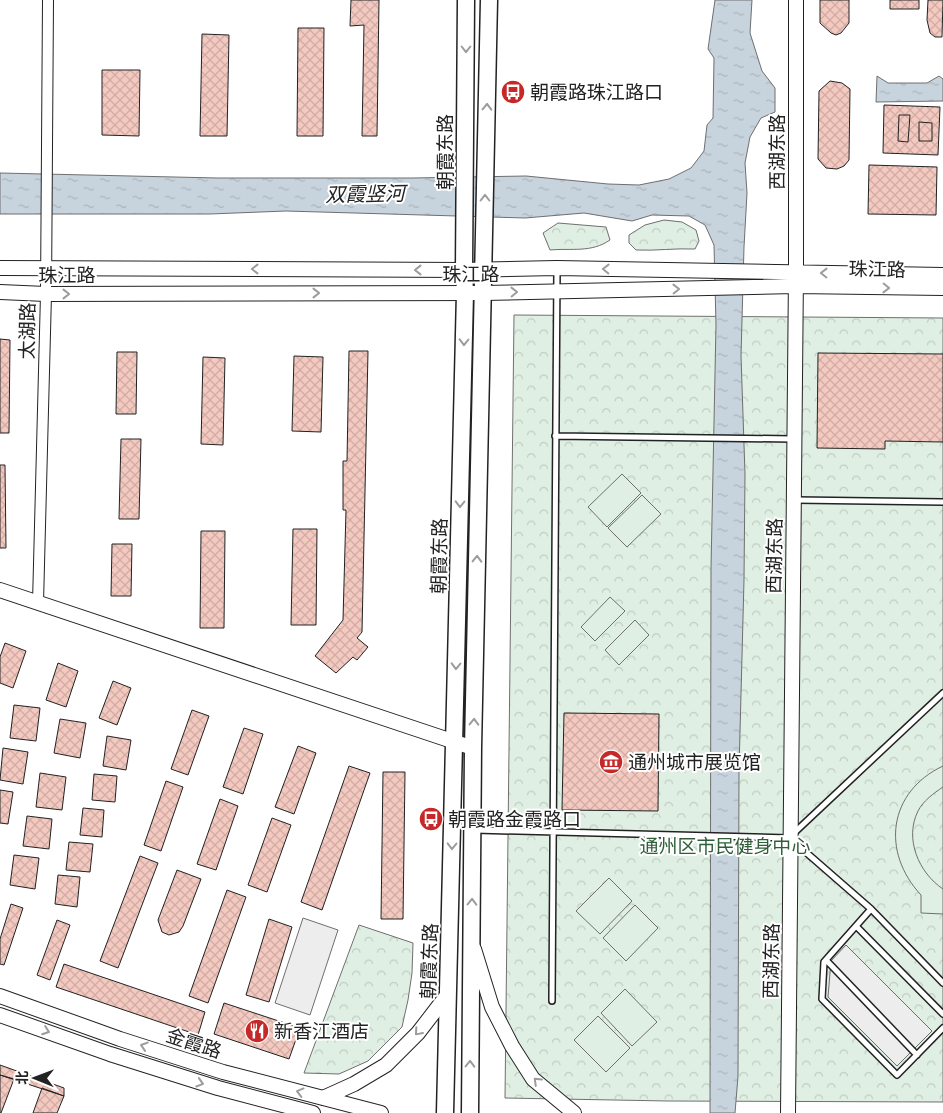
<svg xmlns="http://www.w3.org/2000/svg" width="943" height="1113" font-family="Jost,'Noto Sans SC',sans-serif">
  <style>
    .forest { fill: url(#forest-crowns); stroke: #6f6f6f }
    .pitch { fill: #e0efe3; stroke: #6f6f6f }
    .parking { fill: #ededed; stroke: #6f6f6f }
    .water { fill: url(#water-ripples); stroke: #6f6f6f }
    .building { fill: url(#building-cross-hatch); stroke: #222 }
    .lines { fill: none; stroke-linecap: round; stroke-linejoin: round }
    .lane-casing { stroke: #222; stroke-width: 8 }
    .street-casing { stroke: #222; stroke-width: 12 }
    .secondary-casing { stroke: #222; stroke-width: 16 }
    .primary-casing { stroke: #222; stroke-width: 19 }
    .lane { stroke: #fff; stroke-width: 5 }
    .street { stroke: #fff; stroke-width: 10 }
    .secondary { stroke: #fff; stroke-width: 14 }
    .primary { stroke: #fff; stroke-width: 16 }
    .oneway { stroke: #9c9c9c }
    .labels { text-anchor: middle; stroke-width: 4; stroke-linejoin: round; paint-order: stroke }
    .poi-label { font-size: 19px; fill: #222; stroke: #fff; text-anchor: start }
    .street-label { font-size: 19px; fill: #222; stroke: #fff }
    .park-label { font-size: 19px; fill: #2f5e38; stroke: #fff }
    .water-label { font-size: 20px; font-style: italic; fill: #222; stroke: #fff }
  </style>
  <defs>
    <pattern id="forest-crowns" width="20" height="18" patternUnits="userSpaceOnUse" patternTransform="scale(1.25)"><rect width="20" height="18" fill="#e0efe3"/><path d="M2 6a3 3 0 1 1 6 0M12 15a3 3 0 1 1 6 0" fill="none" stroke="#c0cdc2"/></pattern>
    <pattern id="water-ripples" width="26" height="14" patternUnits="userSpaceOnUse" patternTransform="scale(1.25)"><rect width="26" height="14" fill="#c7d3dd"/><path d="M2 4q2-2 4 0t4 0M15 11q2-2 4 0t4 0" fill="none" stroke="#abb5bd"/></pattern>
    <pattern id="building-cross-hatch" width="8" height="8" patternUnits="userSpaceOnUse" patternTransform="scale(1.25)"><rect width="8" height="8" fill="#f3c9c0"/><path d="M0 0l8 8M0 8l8-8" fill="none" stroke="#d0aca5"/></pattern>
  </defs>
  <rect width="100%" height="100%" fill="#fff"/>
  <path class="forest" d="M664,220L682,222L696,230L699,241L695,249C675,248 656,251 636,250L629,243V235L645,225Z
    M558,223L606,227L610,240C591,253 572,248 550,250L543,233Z
    M514,315L943,318V1102L668,1101L505,1098Z
    M359,925L413,943L412,973L408,1000L402,1027L368,1061L339,1074L304,1073Z"/>
  <path class="pitch" d="M622,474L641,493L607,527L588,507Z
    M642,495L661,514L627,547L608,528Z
    M610,597L625,611L595,641L581,627Z
    M635,620L649,635L619,665L605,650Z
    M943,766V787C934,793 923,801 918,811C904,839 919,873 943,889V914L921,913V895C881,852 888,792 943,766Z
    M609,878L632,901L600,934L576,911Z
    M635,905L658,928L626,961L603,938Z
    M625,989L657,1022L632,1046L601,1013Z
    M598,1016L630,1048L606,1072L574,1040Z"/>
  <path class="parking" d="M303,918L338,930L310,1015L275,1003Z
    M846,945L932,1031L897,1066L828,997L831,961Z"/>
  <path class="water" d="M715,0H752L750,33L762,71L775,88V112L761,118L750,137L745,163L747,193L744,247L741,356L745,474L744,580L739,770L738,1076L735,1113H710L711,568L716,325L714,245L705,225L689,216L652,215L632,221L584,213L525,218L286,211L210,214H0V173L218,178H412L526,176L608,184L639,185L669,179L691,168L704,151L707,125L713,118L714,58L708,49Z
    M877,76L888,83H927L939,76L943,79V101L876,102Z"/>
  <path class="building" d="M351,0H379L377,136H362L364,25L350,26Z
    M820,0H849V23L841,33L836,35L831,33L820,23Z
    M890,0H919V9H890Z
    M928,0H943L942,37H935L930,33L927,20Z
    M298,28H324L323,136H297Z
    M202,34L229,35L227,136H200Z
    M102,70H140L139,136L102,135Z
    M830,81L842,83L850,89L849,160L844,166L837,169L826,168L818,159L819,91Z
    M884,105L940,107L938,155L883,153Z
    M899,115H910L908,142L898,141Z
    M919,122L932,123V141H919Z
    M869,165L937,167L936,215L868,214Z
    M0,339L10,340L9,433H0Z
    M349,351H368L362,632L357,638L368,647L357,660L353,657L336,673L315,656L343,620L346,510H343V461H347Z
    M117,352H137L136,414H116Z
    M818,353L943,354V442L885,441V449L817,448Z
    M294,356L323,357L321,432L292,431Z
    M203,357L225,358L223,445L201,444Z
    M121,439H141L139,519H119Z
    M0,465H5L6,548H0Z
    M293,529H317L316,625H291Z
    M201,531H225L224,628H200Z
    M112,544H132L131,596H111Z
    M5,643L26,651L13,688L0,683V657Z
    M58,663L78,671L66,707L46,700Z
    M113,681L131,688L117,725L99,718Z
    M14,705L40,708L36,741L10,738Z
    M192,710L209,716L188,775L171,769Z
    M564,713L659,714L658,811L562,810Z
    M60,719L86,723L80,758L54,753Z
    M244,728L263,734L243,794L223,787Z
    M107,736L131,740L126,770L103,766Z
    M298,746L316,753L294,814L275,807Z
    M3,748L28,752L23,784L0,780Z
    M349,766L370,773L322,910L301,902Z
    M383,772H405L403,919H381Z
    M40,773L66,777L62,810L36,807Z
    M94,774L117,776L115,802L92,800Z
    M166,781L183,787L161,851L144,845Z
    M0,790L13,792L8,824L0,823Z
    M220,799L238,806L216,870L197,864Z
    M83,808L104,810L102,837L80,835Z
    M27,816L52,819L49,849L23,846Z
    M272,818L291,825L267,892L248,885Z
    M69,842L93,844L90,872L66,870Z
    M14,855L39,858L35,889L10,885Z
    M140,856L158,863L118,968L100,961Z
    M177,870L201,879L183,926L179,932L169,935L162,932L158,920Z
    M58,875L80,877L77,907L55,904Z
    M227,890L246,897L208,1003L189,996Z
    M11,904L23,908L4,965L0,964V939Z
    M269,919L292,927L269,1002L246,995Z
    M57,920L70,925L50,980L37,975Z
    M64,964L205,1012L198,1035L56,987Z
    M224,1003L300,1028L289,1059L214,1034Z
    M0,1065L64,1088V1096L0,1075Z
    M0,1075L14,1079L1,1113H0Z
    M42,1088L64,1096L57,1113H33Z"/>
  <g class="lines">
    <g class="lane-casing">
      <path id="lane" d="M555,436L792,439
        M796,500L943,502
        M475,830L789,838
        M794,833L943,693
        M793,841L871,909L943,983
        M871,909L824,962L822,999L897,1075L943,1028
        M856,926L943,1014
        M826,960L917,1055
        M552,1001L557,269"/>
    </g>
    <g class="street-casing">
      <path id="street" d="M38,603L46,294L48,0"/>
    </g>
    <g class="secondary-casing">
      <path id="secondary" d="M0,268L464,270L557,268L943,275
        M0,292L46,294L483,293L795,286L943,288
        M0,590L473,748
        M474,949L492,1007L512,1046L533,1079L574,1113
        M0,996L120,1039L223,1072L381,1113
        M0,1015L110,1054L218,1088L313,1113
        M323,1098L354,1084L386,1065L418,1033L448,994
        M788,1113L796,273V0"/>
    </g>
    <g class="primary-casing">
      <path id="primary" d="M445,1113L465,293L464,270L466,0
        M470,1113L473,748L489,0"/>
    </g>
    <use href="#lane" class="lane"/>
    <use href="#street" class="street"/>
    <use href="#secondary" class="secondary"/>
    <use href="#primary" class="primary"/>
  </g>
  <defs><path id="oneway-chevron" d="M-2-3.5L2.5 0L-2 3.5" fill="none" stroke-width="1.6" stroke-linecap="round" stroke-linejoin="round" transform="scale(1.25)"/></defs>
  <g class="oneway">
    <use href="#oneway-chevron" transform="translate(466 49) rotate(90)"/>
    <use href="#oneway-chevron" transform="translate(487 107) rotate(-89)"/>
    <use href="#oneway-chevron" transform="translate(485 198) rotate(-90)"/>
    <use href="#oneway-chevron" transform="translate(255 269) rotate(-180)"/>
    <use href="#oneway-chevron" transform="translate(606 269) rotate(-179)"/>
    <use href="#oneway-chevron" transform="translate(418 270) rotate(-180)"/>
    <use href="#oneway-chevron" transform="translate(824 273) rotate(-179)"/>
    <use href="#oneway-chevron" transform="translate(886 288) rotate(1)"/>
    <use href="#oneway-chevron" transform="translate(676 289) rotate(-1)"/>
    <use href="#oneway-chevron" transform="translate(514 292) rotate(-1)"/>
    <use href="#oneway-chevron" transform="translate(316 293)"/>
    <use href="#oneway-chevron" transform="translate(66 294)"/>
    <use href="#oneway-chevron" transform="translate(464 342) rotate(91)"/>
    <use href="#oneway-chevron" transform="translate(460 504) rotate(91)"/>
    <use href="#oneway-chevron" transform="translate(477 559) rotate(-89)"/>
    <use href="#oneway-chevron" transform="translate(456 666) rotate(91)"/>
    <use href="#oneway-chevron" transform="translate(474 722) rotate(-89)"/>
    <use href="#oneway-chevron" transform="translate(452 846) rotate(91)"/>
    <use href="#oneway-chevron" transform="translate(472 902) rotate(-89)"/>
    <use href="#oneway-chevron" transform="translate(46 1031) rotate(20)"/>
    <use href="#oneway-chevron" transform="translate(418 1032) rotate(131)"/>
    <use href="#oneway-chevron" transform="translate(144 1046) rotate(-162)"/>
    <use href="#oneway-chevron" transform="translate(470 1064) rotate(-89)"/>
    <use href="#oneway-chevron" transform="translate(537 1081) rotate(-136)"/>
    <use href="#oneway-chevron" transform="translate(200 1083) rotate(17)"/>
    <use href="#oneway-chevron" transform="translate(300 1092) rotate(-165)"/>
  </g>
  <defs>
    <g id="bus-disc" transform="scale(1.25)"><circle r="9.5" fill="#c62828" stroke="#fff"/><path d="M-5-6H5V4H4V6H2V4H-2V6H-4V4H-5ZM-3.5-4V0h7V-4ZM-3.5 1.2v1.5H-2V1.2ZM2 1.2v1.5H3.5V1.2Z" fill="#fff"/></g>
    <g id="museum-disc" transform="scale(1.25)"><circle r="9.5" fill="#c62828" stroke="#fff"/><path d="M0-6L6-3V-2H-6V-3ZM-5-1h2V3h-2ZM-1-1h2V3h-2ZM3-1h2V3H3ZM-6 4H6V6H-6Z" fill="#fff"/></g>
    <g id="restaurant-disc" transform="scale(1.25)"><circle r="9.5" fill="#c62828" stroke="#fff"/><path d="M-5-6h1v4h1v-4h1v4h1v-4h1v5L-1.5 .5V6h-2V.5L-5-1ZM5-6V6H3V1.5H1.5Q1.5-4 5-6Z" fill="#fff"/></g>
  </defs>
  <g fill-rule="evenodd">
    <use href="#bus-disc" x="513" y="92"/>
    <use href="#museum-disc" x="611" y="762"/>
    <use href="#bus-disc" x="431" y="819"/>
    <use href="#restaurant-disc" x="257" y="1031"/>
  </g>
  <g class="labels">
    <g class="poi-label">
      <text x="530" y="99">朝霞路珠江路口</text>
      <text x="628" y="769">通州城市展览馆</text>
      <text x="448" y="826">朝霞路金霞路口</text>
      <text x="274" y="1038">新香江酒店</text>
    </g>
    <g class="street-label">
      <text transform="translate(445 152) rotate(-90)" y="7">朝霞东路</text>
      <text transform="translate(777 152) rotate(-90)" y="7">西湖东路</text>
      <text transform="translate(877 269) rotate(1)" y="7">珠江路</text>
      <text x="471" y="281">珠江路</text>
      <text x="67" y="282">珠江路</text>
      <text transform="translate(27 331) rotate(-89)" y="7">太湖路</text>
      <text transform="translate(439 556) rotate(-89)" y="7">朝霞东路</text>
      <text transform="translate(774 556) rotate(-89)" y="7">西湖东路</text>
      <text transform="translate(429 961) rotate(-88)" y="7">朝霞东路</text>
      <text transform="translate(771 961) rotate(-89)" y="7">西湖东路</text>
      <text transform="translate(194 1043) rotate(18)" y="7">金霞路</text>
    </g>
    <g class="park-label">
      <text x="725" y="853">通州区市民健身中心</text>
    </g>
    <g class="water-label">
      <text transform="translate(365 194) rotate(-1)" y="7">双霞竖河</text>
    </g>
  </g>
  <g transform="translate(35 1078) rotate(271)" stroke="#ffffff" stroke-width="4" paint-order="stroke">
  <path d="M0-4L9 19L0 12L-9 19Z" fill="#222222"/>
  <text y="-8" font-size="14" font-weight="bold" text-anchor="middle" fill="#222222">北</text>
  </g>
</svg>
